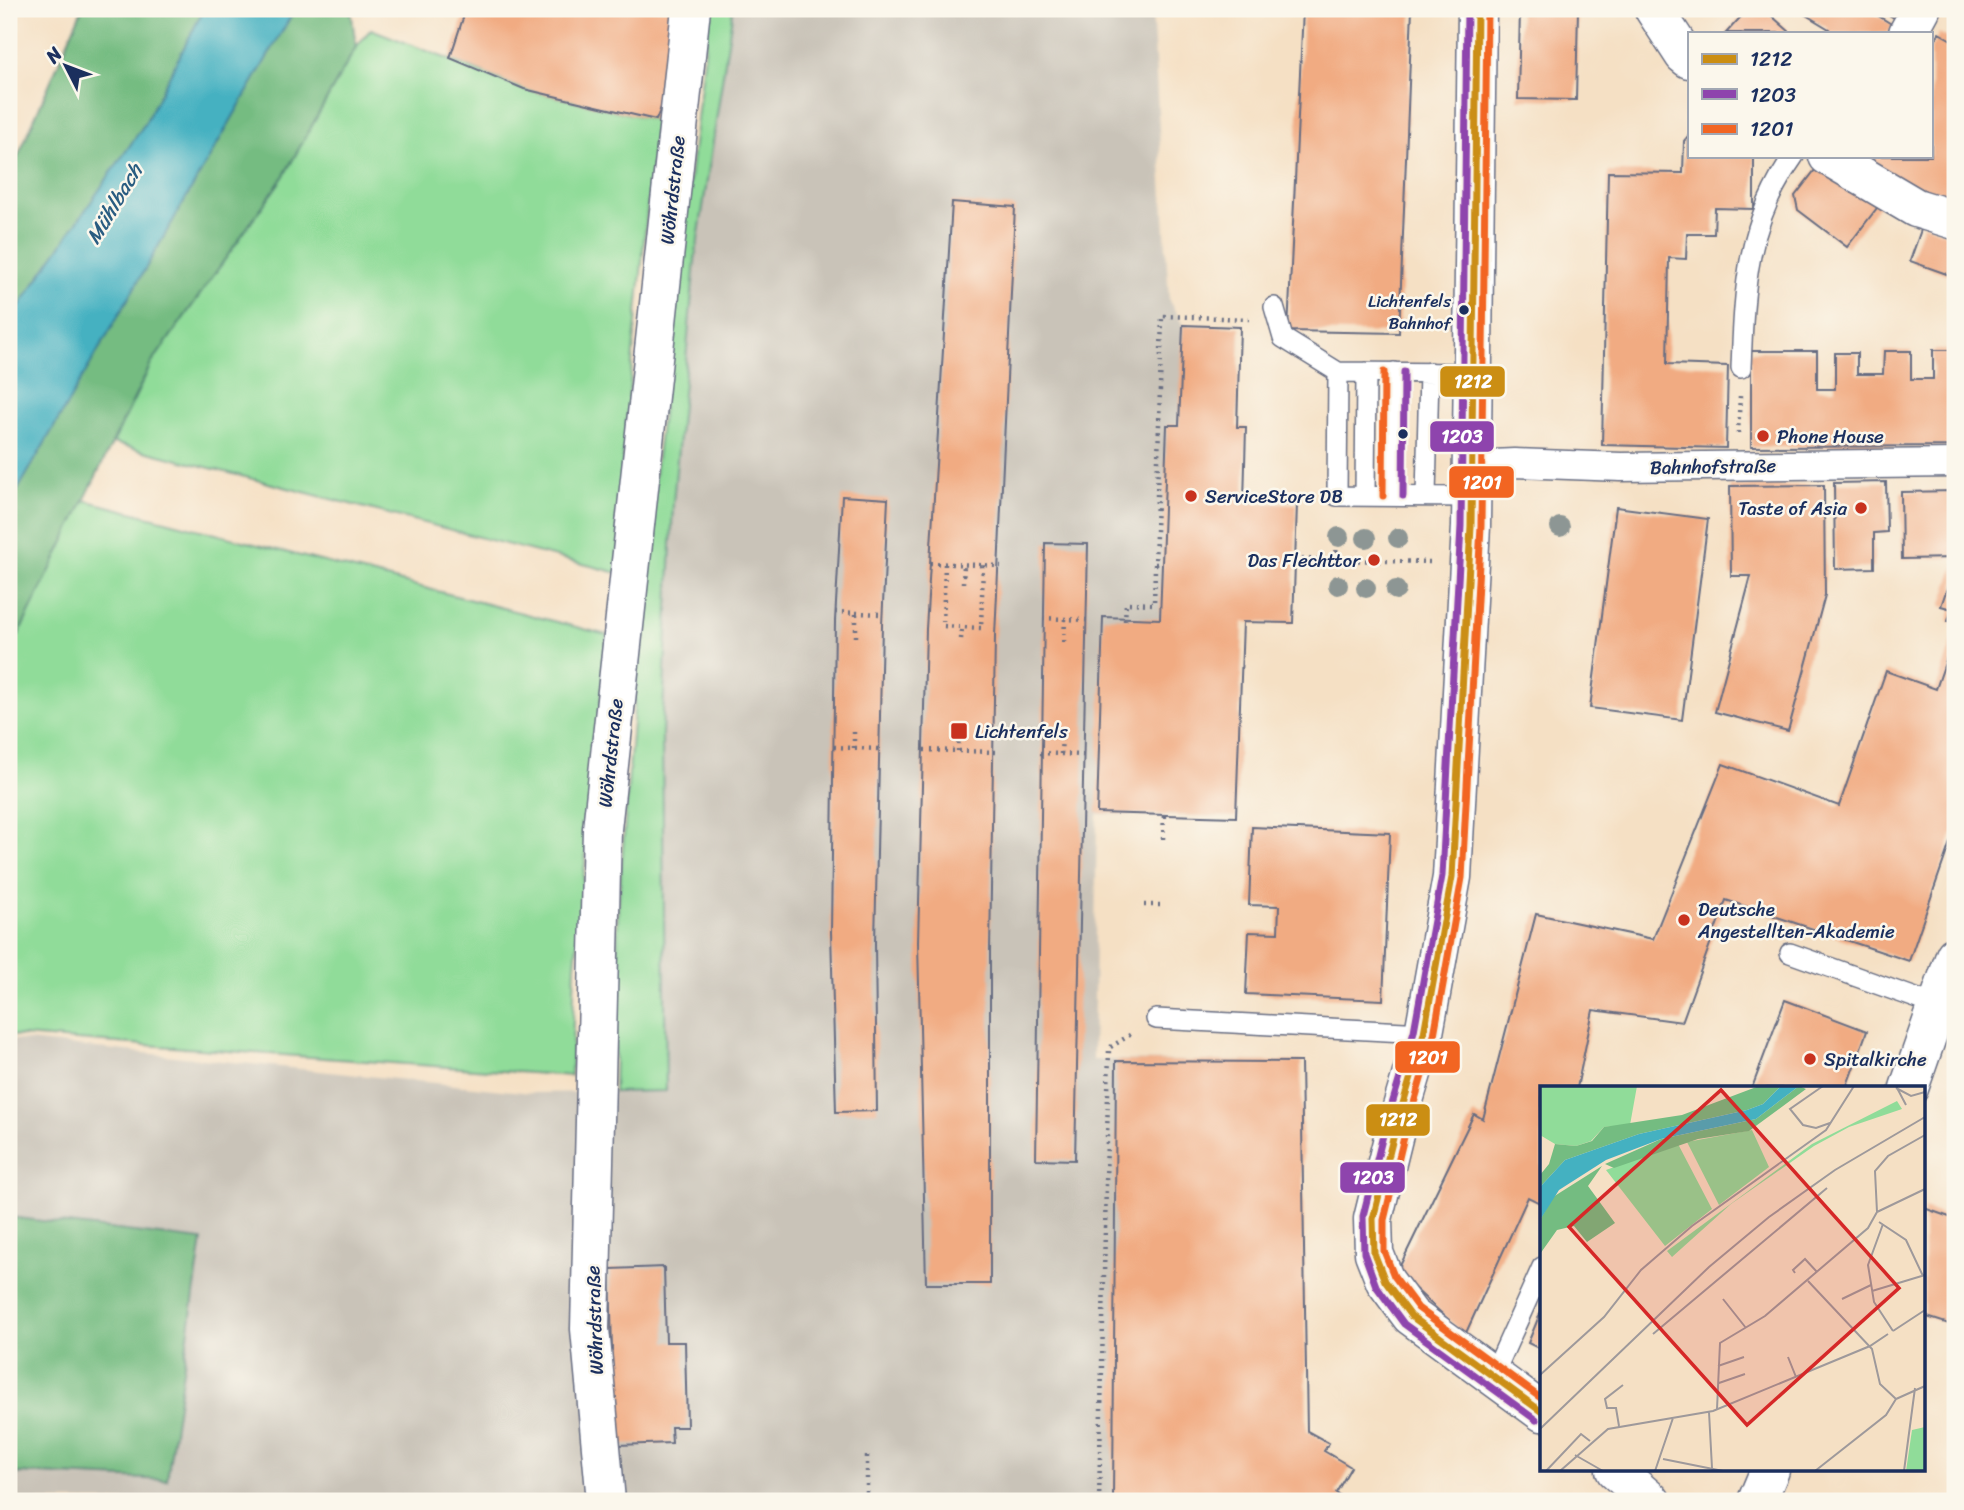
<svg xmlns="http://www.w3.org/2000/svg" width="1964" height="1510" font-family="Sriracha,sans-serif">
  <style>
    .industrial { fill: #c9c3b8 }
    .green { fill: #90dc99; stroke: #56867c; stroke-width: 2 }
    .forest { fill: #74bc81; stroke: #487670; stroke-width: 2 }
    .water { fill: #44b1c1; stroke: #307090; stroke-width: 2 }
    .building { fill: #f1ab82 }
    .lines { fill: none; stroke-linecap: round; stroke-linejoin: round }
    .service-casing { stroke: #676d82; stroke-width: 22 }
    .pedestrian-casing { stroke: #676d82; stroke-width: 31 }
    .minor-casing { stroke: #676d82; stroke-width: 41 }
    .tertiary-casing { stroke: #676d82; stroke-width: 41 }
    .path { stroke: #676d82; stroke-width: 4.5; stroke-dasharray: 2 5; stroke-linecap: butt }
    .service { stroke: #fff; stroke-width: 19 }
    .pedestrian { stroke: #fff; stroke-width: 28 }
    .minor { stroke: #fff; stroke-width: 38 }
    .tertiary { stroke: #fff; stroke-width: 38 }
    .bus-1-casing { stroke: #fbf7ec; stroke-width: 12 }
    .bus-2-casing { stroke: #fbf7ec; stroke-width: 12 }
    .bus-3-casing { stroke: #fbf7ec; stroke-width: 12 }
    .bus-1 { stroke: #cb8e13; stroke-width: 7 }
    .bus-2 { stroke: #8e44ad; stroke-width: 7 }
    .bus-3 { stroke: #f26522; stroke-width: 7 }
    .tree { fill: #8d9694 }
    .bus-dot { fill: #1b2f5e; stroke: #fbf7ec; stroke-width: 2.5 }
    .poi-dot { fill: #c8321e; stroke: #fbf7ec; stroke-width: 2.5 }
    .labels { text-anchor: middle; stroke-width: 5; stroke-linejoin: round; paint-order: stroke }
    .bus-label { font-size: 17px; fill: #1b2f5e; stroke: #fbf7ec; text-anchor: end }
    .street-label { font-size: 19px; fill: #1b2f5e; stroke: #fbf7ec }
    .poi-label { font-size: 19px; fill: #1b2f5e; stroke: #fbf7ec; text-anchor: start }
    .water-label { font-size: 21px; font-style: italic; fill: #295c81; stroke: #fbf7ec }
    .inset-road { fill: none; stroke: #9e999b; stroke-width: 2 }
    .view { fill: #d62828; fill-opacity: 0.15; stroke: #d62828; stroke-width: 3.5 }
    .inset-edge { fill: none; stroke: #1b2f5e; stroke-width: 3.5 }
    .line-badge { stroke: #fbf7ec; stroke-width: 2.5 }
    .badge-label { font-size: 19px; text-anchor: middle; font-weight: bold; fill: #fff }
  </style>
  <rect width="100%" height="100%" fill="#fbf7ec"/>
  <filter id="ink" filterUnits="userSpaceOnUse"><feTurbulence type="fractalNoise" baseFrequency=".0143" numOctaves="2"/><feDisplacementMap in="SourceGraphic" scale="14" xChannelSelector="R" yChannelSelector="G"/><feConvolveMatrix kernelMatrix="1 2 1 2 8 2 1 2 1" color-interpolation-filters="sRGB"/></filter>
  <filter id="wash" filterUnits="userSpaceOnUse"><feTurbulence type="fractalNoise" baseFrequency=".00686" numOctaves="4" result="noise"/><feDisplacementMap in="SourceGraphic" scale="28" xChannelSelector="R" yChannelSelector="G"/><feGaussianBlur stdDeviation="1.57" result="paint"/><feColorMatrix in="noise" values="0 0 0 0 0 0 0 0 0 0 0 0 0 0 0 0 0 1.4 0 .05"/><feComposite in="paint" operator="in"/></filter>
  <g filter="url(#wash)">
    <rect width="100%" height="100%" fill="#f5e0c4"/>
    <path class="industrial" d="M733,9H1152L1169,301L1183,325L1240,327L1237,427H1246L1244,502L1297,504L1293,623L1243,622L1236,817L1097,814L1093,1060L1301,1062L1292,1501H9V1490L18,1473L167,1480L202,1241L9,1217V1039L532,1093L666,1091L662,733L673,504L695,260Z"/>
    <path class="green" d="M710,9H733L695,260L673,504L662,733L666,1091L614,1092L618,909L649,524Z
      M371,29L524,89L656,120L623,455L618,573L113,443L151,364L283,177L356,47Z
      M84,500L607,635L575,966L571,1076L9,1035V654Z"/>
    <path class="forest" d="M82,9H204L144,125L9,321V177Z
      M295,9H351L356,47L283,177L151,364L9,654V505Z
      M9,1217L202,1240L167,1480L18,1473L9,1490Z"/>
    <path class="water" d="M204,9H295L9,505V321L144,125Z"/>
    <g id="blocks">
      <path class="building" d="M466,9H680L674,75L656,120L524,89L450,58Z
        M1303,9H1412L1399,333L1288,331Z
        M1520,9H1578L1576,100L1518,99Z
        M1748,9H1764L1791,33H1726Z
        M1796,9H1867L1893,25L1888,33H1826L1829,29Z
        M1878,9H1902L1896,19Z
        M1939,33L1955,42V203L1875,170L1871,156H1931V48Z
        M1689,135V156H1754V209L1715,208L1714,234H1687L1686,259L1669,258L1667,364L1728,366L1726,448L1602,445L1608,172L1683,173L1684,141Z
        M1822,161L1880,204L1847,247L1798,210L1795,196Z
        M952,202L1015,207L995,636L990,952V1284H926L918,942L926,629Z
        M1923,224L1955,237V277L1910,261Z
        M1183,325L1240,327L1237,427H1246L1244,503L1297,504L1293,623L1243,622L1236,817L1097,813L1103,617L1160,619L1167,425H1179Z
        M1933,350H1955V446L1751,447V351H1817V389H1835V353H1857V374H1883L1884,351H1911V379H1933Z
        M1886,482L1887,532L1874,533V568L1835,569L1834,483Z
        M1824,485L1825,595L1788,731L1715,712L1751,576H1731L1730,486Z
        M1955,491V558L1902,559L1901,492Z
        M842,496L888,499L882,625L875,943L877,1111L836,1112L831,932L835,621Z
        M1616,507L1708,519L1682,720L1590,708Z
        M1045,543L1088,544L1075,1160L1036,1159Z
        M1955,565V623L1948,621L1952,609L1941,606Z
        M1955,634V828L1909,961L1726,900L1682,1022L1593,1010L1577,1088H1542V1204L1528,1197L1465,1335L1397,1272L1474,1114L1483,1119L1536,914L1653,939L1723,764L1839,806L1886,671L1936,689Z
        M1252,827L1390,833L1383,1000L1246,994L1249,932L1278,933L1279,906L1249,905Z
        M1785,1000L1867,1031L1846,1088H1752Z
        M1116,1061L1301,1062L1307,1431L1329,1443L1324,1451L1351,1467L1336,1493L1349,1501H1113Z
        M1924,1208L1955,1219V1326L1924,1316Z
        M664,1267L666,1342H685L687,1427H671L672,1443L618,1445L606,1350H612L610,1269Z
        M1542,1309V1350L1528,1343Z"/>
    </g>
  </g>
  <g filter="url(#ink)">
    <use href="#blocks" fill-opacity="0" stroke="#676d82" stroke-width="2"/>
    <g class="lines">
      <g class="service-casing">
        <path id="service" d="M1274,307L1283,338L1338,372
          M1741,368C1744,290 1746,222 1794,156
          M1365,496L1366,372
          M1393,496L1394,372
          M1426,496L1429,372
          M1470,497L1337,496L1338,372L1471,373
          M1790,953L1938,1006
          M1156,1019L1424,1033
          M1493,1376L1542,1267"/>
      </g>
      <g class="pedestrian-casing">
        <path id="pedestrian" d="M1471,465L1514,463L1621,467L1955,463"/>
      </g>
      <g class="minor-casing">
        <path id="minor" d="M1654,9L1684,55L1689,59
          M1908,33L1921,9
          M1828,156L1916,208L1955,220
          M1909,1088L1955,956
          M606,1501L590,1329L602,829L691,9
          M1757,1501L1770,1470"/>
      </g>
      <g class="tertiary-casing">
        <path id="tertiary" d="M1477,9L1471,526L1452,877L1424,1033L1394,1134L1373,1219L1374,1253L1385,1281L1411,1316L1542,1412
          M1615,1470L1651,1501"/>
      </g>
      <path class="path" d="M1738,433L1740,396
        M1295,559L1430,562
        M1336,559L1337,525
        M930,563L1001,566
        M945,564L943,626L981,628L983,565
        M1155,564H1162
        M963,583L964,565
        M835,612L881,614
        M1043,618L1086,620
        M1125,621L1126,603L1154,604L1162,316L1249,319
        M856,637V613
        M961,639L962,628
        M1064,642L1065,619
        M834,747L878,749
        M854,748V730
        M924,750L996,752
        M958,751L959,733
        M1040,753L1083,755
        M1061,754L1062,735
        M1163,839L1164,814
        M1144,905H1161
        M867,1456V1501
        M1099,1501L1109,1048L1133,1033"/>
      <use href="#service" class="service"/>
      <use href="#pedestrian" class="pedestrian"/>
      <use href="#minor" class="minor"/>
      <use href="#tertiary" class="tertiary"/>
      <g class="bus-1-casing">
        <path id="bus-1" d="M1477,9L1471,526L1452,877L1424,1033L1394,1134L1373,1219L1374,1253L1385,1281L1411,1316L1542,1412"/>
      </g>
      <g class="bus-2-casing">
        <path id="bus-2" d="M1467,9L1461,526L1442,876L1414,1031L1384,1131L1363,1216L1364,1253L1376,1286L1404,1324L1536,1420
          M1403,496L1404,372"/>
      </g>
      <g class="bus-3-casing">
        <path id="bus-3" d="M1487,9L1481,526L1462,878L1434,1035L1404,1137L1384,1220V1251L1394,1276L1418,1308L1542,1399
          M1383,496L1384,372"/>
      </g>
      <use href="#bus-1" class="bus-1"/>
      <use href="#bus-2" class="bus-2"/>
      <use href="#bus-3" class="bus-3"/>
    </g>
    <g class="tree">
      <circle cx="1560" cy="527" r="10"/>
      <circle cx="1339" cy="537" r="10"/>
      <circle cx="1366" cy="538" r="10"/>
      <circle cx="1398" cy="538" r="10"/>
      <circle cx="1338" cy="585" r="10"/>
      <circle cx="1366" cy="588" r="10"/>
      <circle cx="1396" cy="590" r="10"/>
    </g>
  </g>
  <g class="bus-dot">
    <circle cx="1464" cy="310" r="6"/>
    <circle cx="1403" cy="434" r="6"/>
  </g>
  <g class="poi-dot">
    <circle cx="1763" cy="436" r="7"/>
    <circle cx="1191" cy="496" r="7"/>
    <circle cx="1861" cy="508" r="7"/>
    <circle cx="1374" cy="560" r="7"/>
    <rect x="950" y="722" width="18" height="18" rx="3.5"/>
    <circle cx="1684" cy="920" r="7"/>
    <circle cx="1810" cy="1059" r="7"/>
  </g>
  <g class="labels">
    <g class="bus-label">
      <text x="1451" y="307">Lichtenfels<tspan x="1451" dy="22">Bahnhof</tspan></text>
    </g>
    <g class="street-label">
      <text transform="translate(672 190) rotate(-84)" y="7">Wöhrdstraße</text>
      <text transform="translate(1713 466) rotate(-1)" y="7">Bahnhofstraße</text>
      <text transform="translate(610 753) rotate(-84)" y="7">Wöhrdstraße</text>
      <text transform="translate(594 1320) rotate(-92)" y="7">Wöhrdstraße</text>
    </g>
    <g class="poi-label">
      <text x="1777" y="443">Phone House</text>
      <text x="1205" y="503">ServiceStore DB</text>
      <text x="1847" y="515" text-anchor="end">Taste of Asia</text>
      <text x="1360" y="567" text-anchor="end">Das Flechttor</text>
      <text x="975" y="738">Lichtenfels</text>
      <text x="1698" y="916">Deutsche<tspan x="1698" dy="22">Angestellten-Akademie</tspan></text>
      <text x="1824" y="1066">Spitalkirche</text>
    </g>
    <g class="water-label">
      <text transform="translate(114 204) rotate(-59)" y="7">Mühlbach</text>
    </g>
  </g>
  <g transform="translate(1540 1086)">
    <rect width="385" height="385" fill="#f5e0c4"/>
    <path d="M0,0H97L90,39L64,41L51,55L36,60L15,58L0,49ZM357,15L362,23L309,41L274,60L191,118L132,171L127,165L272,58ZM212,44L229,81L179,119L147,56ZM138,58L172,123L125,160L66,84ZM385,341V385H366L372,344Z" fill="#90dc99"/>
    <path d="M219,0H241L223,18L207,24L99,48L25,74L0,101V89L9,78L15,58L36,60L52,55L64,41L142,29ZM259,0L266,3L209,45L158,53L74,82L65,78L121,53L216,33ZM62,80L48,100L75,137L47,156L34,140L17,144L0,168V134L13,111Z" fill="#74bc81"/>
    <path d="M241,0H259L216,33L121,53L66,74L19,104L0,134V101L25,74L99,48L207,24L223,18Z" fill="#44b1c1"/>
    <path class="inset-road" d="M283,0L250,23L263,39L276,42L290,37M356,0L366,19M356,2L371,10L385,6M337,126L385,103M339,136L366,154L383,190M343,138L328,179L334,216L353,245M255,187L253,184L265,173L277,186M268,195L332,263L340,298L356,313M332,205L385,189M183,213L206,242M302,213L331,199M353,245L385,224M113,248L287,102M248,271L256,291M178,280L204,271M0,289L64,231L101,184L152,140L286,44L314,0M179,297L205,288M356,313L385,300M177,323L180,257L225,230L328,142L337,126L335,85L348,70L385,49M169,326L172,382M79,340L76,322H67L65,313L83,299M0,343L169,181L229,131L295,84L385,31M35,369L63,385M123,373L183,385M6,385L41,348L50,355M20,385L68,343L173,325L330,260L348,248M115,385L133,332M275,385L346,329L356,313M364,385L375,302"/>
    <path class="view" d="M181,4L359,202L207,339L29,141Z"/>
    <rect width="385" height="385" class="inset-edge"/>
  </g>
  <g class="line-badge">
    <rect x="1439" y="365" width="67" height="33" rx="7" fill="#cb8e13"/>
    <rect x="1429" y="420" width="66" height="33" rx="7" fill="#8e44ad"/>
    <rect x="1448" y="465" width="67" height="34" rx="7" fill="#f26522"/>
    <rect x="1394" y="1040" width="67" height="34" rx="7" fill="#f26522"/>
    <rect x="1365" y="1103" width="66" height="34" rx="7" fill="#cb8e13"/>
    <rect x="1339" y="1161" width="67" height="33" rx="7" fill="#8e44ad"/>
  </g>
  <g class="badge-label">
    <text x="1473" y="388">1212</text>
    <text x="1462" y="443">1203</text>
    <text x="1482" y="489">1201</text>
    <text x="1428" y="1064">1201</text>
    <text x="1398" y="1126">1212</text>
    <text x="1373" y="1184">1203</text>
  </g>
  <rect width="1964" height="1510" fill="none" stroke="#fbf7ec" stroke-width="35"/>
  <rect x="1688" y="32" width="245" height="126" fill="#fbf7ec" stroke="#a1a7b3" stroke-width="2"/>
  <rect x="1702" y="54" width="35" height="10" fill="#cb8e13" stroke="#a1a7b3" stroke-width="2"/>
  <text x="1750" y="66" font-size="21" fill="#1b2f5e">1212</text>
  <rect x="1702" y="89" width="35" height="10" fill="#8e44ad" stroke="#a1a7b3" stroke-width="2"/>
  <text x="1750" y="102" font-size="21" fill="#1b2f5e">1203</text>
  <rect x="1702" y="124" width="35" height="10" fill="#f26522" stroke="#a1a7b3" stroke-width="2"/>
  <text x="1750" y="136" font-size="21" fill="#1b2f5e">1201</text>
  <g transform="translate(66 66) rotate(312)" stroke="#fbf7ec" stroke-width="5" paint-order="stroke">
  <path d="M0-5L12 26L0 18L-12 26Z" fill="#1b2f5e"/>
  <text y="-10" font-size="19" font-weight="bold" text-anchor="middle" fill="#1b2f5e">N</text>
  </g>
</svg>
